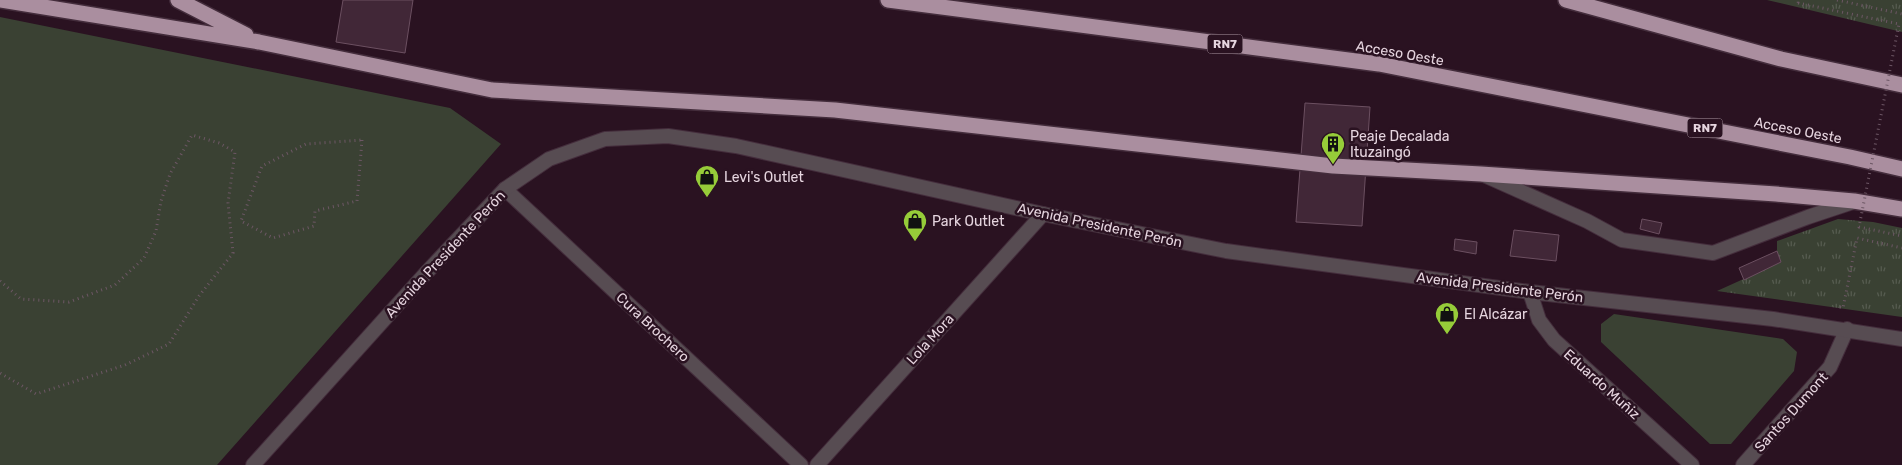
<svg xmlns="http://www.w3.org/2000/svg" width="1902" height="465" font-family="Rubik,sans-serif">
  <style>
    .grass { fill: url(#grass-tufts) }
    .park { fill: #3a4133 }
    .building { fill: #412737; stroke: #6c5061 }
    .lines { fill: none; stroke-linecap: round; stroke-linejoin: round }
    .service-casing { stroke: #442d3c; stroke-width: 16 }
    .minor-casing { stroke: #442d3c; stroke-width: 16 }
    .tertiary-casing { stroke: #442d3c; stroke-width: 16 }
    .motorway-casing { stroke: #442d3c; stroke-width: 18 }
    .path { stroke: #6d5765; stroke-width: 3; stroke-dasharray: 1 4; stroke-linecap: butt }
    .service { stroke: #574c52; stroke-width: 14 }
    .minor { stroke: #574c52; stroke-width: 14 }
    .tertiary { stroke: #574c52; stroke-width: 14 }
    .motorway { stroke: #aa8e9f; stroke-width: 15 }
    .path-bridge { stroke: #6d5765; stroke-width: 3; stroke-dasharray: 1 4; stroke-linecap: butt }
    .labels { text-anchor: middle; stroke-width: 5; stroke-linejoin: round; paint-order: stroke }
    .shield { fill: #2a1221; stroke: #ae9aa6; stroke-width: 1 }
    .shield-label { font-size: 12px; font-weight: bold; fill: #e6d5df }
    .street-label { font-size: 14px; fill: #e6d5df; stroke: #2a1221 }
    .poi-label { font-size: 14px; fill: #e6d5df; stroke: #2a1221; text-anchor: start }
  </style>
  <defs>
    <pattern id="grass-tufts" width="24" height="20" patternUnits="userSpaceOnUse" patternTransform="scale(1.25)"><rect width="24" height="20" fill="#3a4133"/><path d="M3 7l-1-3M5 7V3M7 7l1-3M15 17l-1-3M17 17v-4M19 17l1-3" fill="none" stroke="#565c50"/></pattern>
  </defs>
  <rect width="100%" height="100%" fill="#2a1221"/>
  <path class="grass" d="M1767,0H1902V32Z
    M1838,219L1873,222L1902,228V317L1717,291L1781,262L1777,251V241Z"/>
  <path class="park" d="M0,17L450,108L501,144L217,465H0Z
    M1614,314L1783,339L1797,352L1794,371L1731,444H1710L1601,342V324Z"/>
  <path class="building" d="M343,0H413L405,53L336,42Z
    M1305,103L1370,107L1362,226L1296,222Z
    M1642,219L1662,223L1659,234L1640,229Z
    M1514,230L1559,235L1556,261L1510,256Z
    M1455,239L1477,242L1476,254L1454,250Z
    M1777,251L1781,262L1744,280L1739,268Z"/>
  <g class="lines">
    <g class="service-casing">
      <path id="service" d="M1484,175L1587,221L1622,240L1713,253L1808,217L1853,202"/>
    </g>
    <g class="minor-casing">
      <path id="minor" d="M505,189L801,465
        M1530,292L1539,320L1554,340L1692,465
        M817,465L1043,214
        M1743,465L1830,367L1847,329"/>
    </g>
    <g class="tertiary-casing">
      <path id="tertiary" d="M253,465L426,273L505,189L549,159L605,139L668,136L736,146L1043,214L1226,251L1530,292L1773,319L1902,339"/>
    </g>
    <g class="motorway-casing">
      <path id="motorway" d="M1,0L259,42L492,90L835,110L1333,166L1481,174L1776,194L1854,201L1902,209
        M178,0L246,35
        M888,0L1379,64L1850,157L1902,169
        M1566,0L1781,59L1902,85"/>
    </g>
    <path class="path" d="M1837,0L1902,14
      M1798,3L1799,0
      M362,140L357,201L315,211L314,226L273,238L241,221L262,166L306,144Z
      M0,281L21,299L69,302L115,285L144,258L156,231L161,201L170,174L192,135L219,143L235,152L228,203L233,253L199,296L169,344L125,365L36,394L0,373
      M1840,307L1843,308L1857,238L1902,248"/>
    <use href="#service" class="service"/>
    <use href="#minor" class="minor"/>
    <use href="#tertiary" class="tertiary"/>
    <use href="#motorway" class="motorway"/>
    <path class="path-bridge" d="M1798,3L1899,24L1859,227L1902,236"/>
  </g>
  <defs>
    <g id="building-pin" transform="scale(1.25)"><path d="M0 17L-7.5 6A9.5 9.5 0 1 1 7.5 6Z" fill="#96cc39" stroke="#2a1221"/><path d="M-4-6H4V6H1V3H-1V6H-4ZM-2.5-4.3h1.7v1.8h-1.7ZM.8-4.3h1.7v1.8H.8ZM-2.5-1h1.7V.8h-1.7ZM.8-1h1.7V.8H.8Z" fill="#111"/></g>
    <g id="shop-pin" transform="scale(1.25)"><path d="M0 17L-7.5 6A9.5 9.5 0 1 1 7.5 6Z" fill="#96cc39" stroke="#2a1221"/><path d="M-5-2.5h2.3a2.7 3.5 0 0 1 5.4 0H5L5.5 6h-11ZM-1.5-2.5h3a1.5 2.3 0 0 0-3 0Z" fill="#111"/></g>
  </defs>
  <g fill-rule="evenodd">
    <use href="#building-pin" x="1333" y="144"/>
    <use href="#shop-pin" x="707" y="177"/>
    <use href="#shop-pin" x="915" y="221"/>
    <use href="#shop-pin" x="1447" y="314"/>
  </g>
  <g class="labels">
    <g class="shield">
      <rect x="1207.5" y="34.5" width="35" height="19" rx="4"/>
      <rect x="1687.5" y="118.5" width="35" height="19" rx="4"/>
    </g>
    <g class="shield-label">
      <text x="1225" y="48">RN7</text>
      <text x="1705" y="132">RN7</text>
    </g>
    <g class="street-label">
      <text transform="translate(1400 53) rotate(10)" y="5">Acceso Oeste</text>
      <text transform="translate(1798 130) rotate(11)" y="5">Acceso Oeste</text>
      <text transform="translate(1100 225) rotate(12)" y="5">Avenida Presidente Perón</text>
      <text transform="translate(445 254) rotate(-47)" y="5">Avenida Presidente Perón</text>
      <text transform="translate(1500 287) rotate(7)" y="5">Avenida Presidente Perón</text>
      <text transform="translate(653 327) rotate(43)" y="5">Cura Brochero</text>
      <text transform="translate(930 339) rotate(-48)" y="5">Lola Mora</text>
      <text transform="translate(1602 384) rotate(42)" y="5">Eduardo Muñiz</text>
      <text transform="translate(1791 412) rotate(-48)" y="5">Santos Dumont</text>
    </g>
    <g class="poi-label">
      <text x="1350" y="141">Peaje Decalada<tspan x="1350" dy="16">Ituzaingó</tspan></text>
      <text x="724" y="182">Levi's Outlet</text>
      <text x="932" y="226">Park Outlet</text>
      <text x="1464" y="319">El Alcázar</text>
    </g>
  </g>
</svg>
